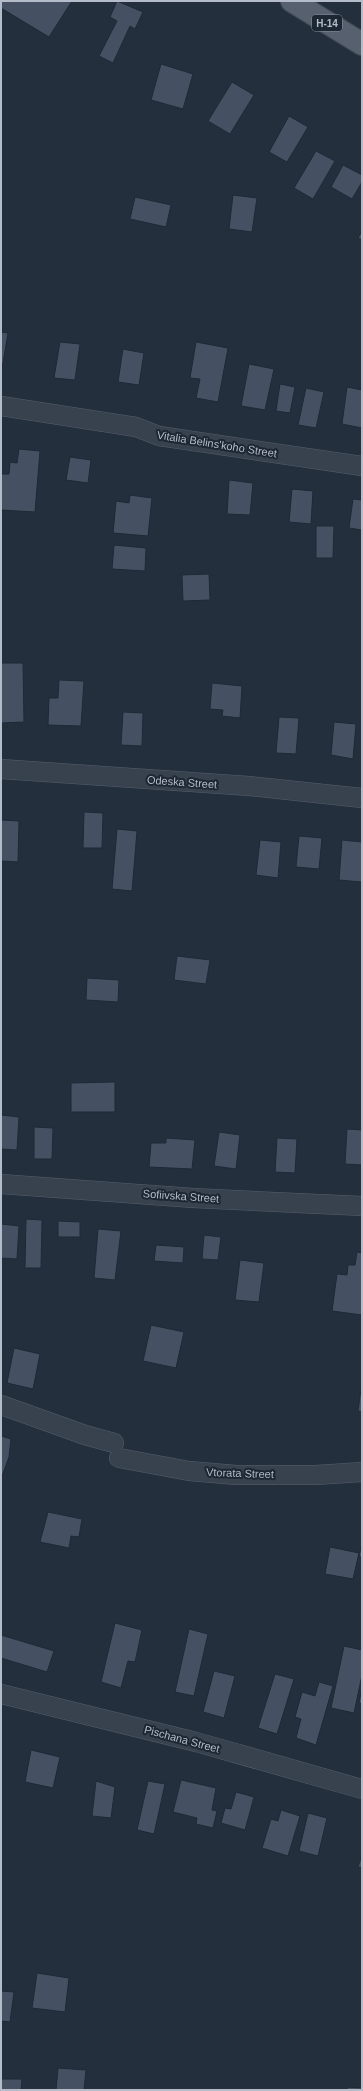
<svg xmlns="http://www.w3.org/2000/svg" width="363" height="2091" font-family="Helvetica,sans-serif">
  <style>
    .building { fill: #455162; stroke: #1f2835 }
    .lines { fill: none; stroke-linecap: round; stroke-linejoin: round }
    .minor-casing { stroke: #565f6c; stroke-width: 20 }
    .major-casing { stroke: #414a57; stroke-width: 24 }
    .minor { stroke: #38414e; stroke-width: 19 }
    .major { stroke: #56606e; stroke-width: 22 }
    .labels { text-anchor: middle; stroke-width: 4; stroke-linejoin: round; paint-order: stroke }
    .shield { fill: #1d2633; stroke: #878f9c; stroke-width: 1 }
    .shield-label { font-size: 10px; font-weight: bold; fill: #b4bcc9 }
    .street-label { font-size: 11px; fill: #b4bcc9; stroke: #1d2633 }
  </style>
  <rect width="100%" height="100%" fill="#242f3e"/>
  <path class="building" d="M1,1H72L49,37L1,8Z
    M117,1L143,12L135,29L130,26L113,63L99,56L117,21L110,17Z
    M161,64L193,74L183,109L151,100Z
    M232,82L254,95L230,134L208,121Z
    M289,116L308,127L287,162L269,152Z
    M316,151L335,161L313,199L294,188Z
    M343,165L362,175V182L352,199L331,187Z
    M233,195L257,198L252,232L229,229Z
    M135,197L171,205L166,227L130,219Z
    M362,231V240L358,238Z
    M1,332L8,333L2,369H1Z
    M60,342L80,344L75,380L54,378Z
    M196,342L228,348L218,402L196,398L200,379L190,378Z
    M123,349L144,353L139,385L118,382Z
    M249,364L274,369L265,410L241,406Z
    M280,384L295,387L290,413L276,411Z
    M347,387L362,390V428L342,424Z
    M306,388L324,392L316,428L298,425Z
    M19,449L40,451L35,512L1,510V474H9L10,462L17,463Z
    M70,457L91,460L88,483L66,480Z
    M229,480L253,483L250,515L227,514Z
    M292,489L313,491L311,524L289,522Z
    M130,495L152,498L148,536L113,533L116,501L129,503Z
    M353,499L362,500V530L349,528Z
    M316,526H334L333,558H316Z
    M114,545L146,548L145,571L112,569Z
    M209,574L210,600L183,601L182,575Z
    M1,663H23L24,722L1,723Z
    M59,680L84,681L81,726L48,725L49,698H58Z
    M212,683L242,686L240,718L222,716L223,710L210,709Z
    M123,712L143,713L142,746L121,745Z
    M279,717L299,718L296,754L276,753Z
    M334,722L356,724L353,759L331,755Z
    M84,812L103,813L102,848H83Z
    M1,820L19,821L18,862L1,861Z
    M117,829L137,831L132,891L112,889Z
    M299,836L322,838L319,869L296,867Z
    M260,840L281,842L278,878L256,875Z
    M342,840L362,842V882L339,880Z
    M177,956L210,960L206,984L174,980Z
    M87,978L119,980L118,1002L86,1000Z
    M115,1082V1112H71V1083Z
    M1,1115L19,1117L17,1150L1,1149Z
    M34,1127L53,1128L52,1159H34Z
    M347,1129L362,1130V1165L345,1164Z
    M219,1132L240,1135L236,1169L214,1166Z
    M166,1138L195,1140L192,1169L149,1167L151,1143H166Z
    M277,1138L297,1139L295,1173L275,1172Z
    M26,1219L42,1220L41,1268H25Z
    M58,1221L80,1222V1237H58Z
    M1,1224L19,1226L17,1259L1,1258Z
    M98,1229L121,1231L115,1280L94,1278Z
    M204,1235L221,1237L218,1260L202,1259Z
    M156,1245L184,1247L183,1263L154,1261Z
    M357,1252L362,1253V1315L332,1311L337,1274L347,1275L348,1265H355Z
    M240,1260L264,1263L259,1302L235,1300Z
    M151,1325L184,1332L176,1368L143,1361Z
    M14,1348L40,1354L33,1389L7,1383Z
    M361,1389H362V1412L358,1411Z
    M1,1436L11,1439L9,1457L1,1479Z
    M48,1512L82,1519L79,1537L71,1536L69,1548L40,1542Z
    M362,1542V1557H359Z
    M330,1547L359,1553L353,1579L325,1574Z
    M115,1623L142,1630L135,1662L128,1661L121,1688L101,1682Z
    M189,1629L208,1634L194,1696L175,1692Z
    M1,1635L54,1651L47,1672L1,1658Z
    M344,1646L362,1650V1675L354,1713L331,1708Z
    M214,1671L235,1676L224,1718L203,1712Z
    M275,1674L294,1679L277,1734L258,1728Z
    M319,1682L333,1686L316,1745L296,1738L301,1719L295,1717L302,1692L315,1696Z
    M362,1688V1704L359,1703Z
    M31,1750L60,1757L53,1788L25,1782Z
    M181,1780L216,1788L212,1810L217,1811L213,1828L196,1824L197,1818L173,1812Z
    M96,1781L115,1787L111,1818L92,1816Z
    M148,1781L165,1784L154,1834L137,1830Z
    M236,1792L254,1797L245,1830L221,1823L225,1808L231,1809Z
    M281,1810L300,1816L288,1856L262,1848L271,1819L278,1821Z
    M308,1813L327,1818L318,1856L299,1851Z
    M362,1855V1868L358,1867Z
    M37,1973L69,1978L65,2012L32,2008Z
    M1,1991L14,1992L10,2022L1,2021Z
    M58,2068L86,2070L84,2090H56Z
    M1,2079H22L21,2090H1Z
    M347,2087L362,2088V2090H347Z"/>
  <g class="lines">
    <g class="minor-casing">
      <path id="minor" d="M1,406L136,427L159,436L362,466
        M1,769L249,786L362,798
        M1,1184L193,1198L362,1206
        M1,1405L85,1435L114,1443
        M119,1458L189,1471L236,1475H316L362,1472
        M1,1694L196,1742L362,1789"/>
    </g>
    <g class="major-casing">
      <path id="major" d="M292,1L362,44"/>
    </g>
    <use href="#minor" class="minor"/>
    <use href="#major" class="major"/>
  </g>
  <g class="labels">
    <rect class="shield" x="312" y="15" width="30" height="16" rx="3"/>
    <g class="shield-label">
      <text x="327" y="27">Н-14</text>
    </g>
    <g class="street-label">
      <text transform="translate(217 444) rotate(9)" y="4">Vitalia Belins'koho Street</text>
      <text transform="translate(182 782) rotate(4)" y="4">Odeska Street</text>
      <text transform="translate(181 1196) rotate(4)" y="4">Sofiivska Street</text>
      <text transform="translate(240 1473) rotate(2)" y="4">Vtorata Street</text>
      <text transform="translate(182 1739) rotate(15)" y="4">Pischana Street</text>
    </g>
  </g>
  <rect width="363" height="2091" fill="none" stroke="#b4bcc9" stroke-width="4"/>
</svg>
